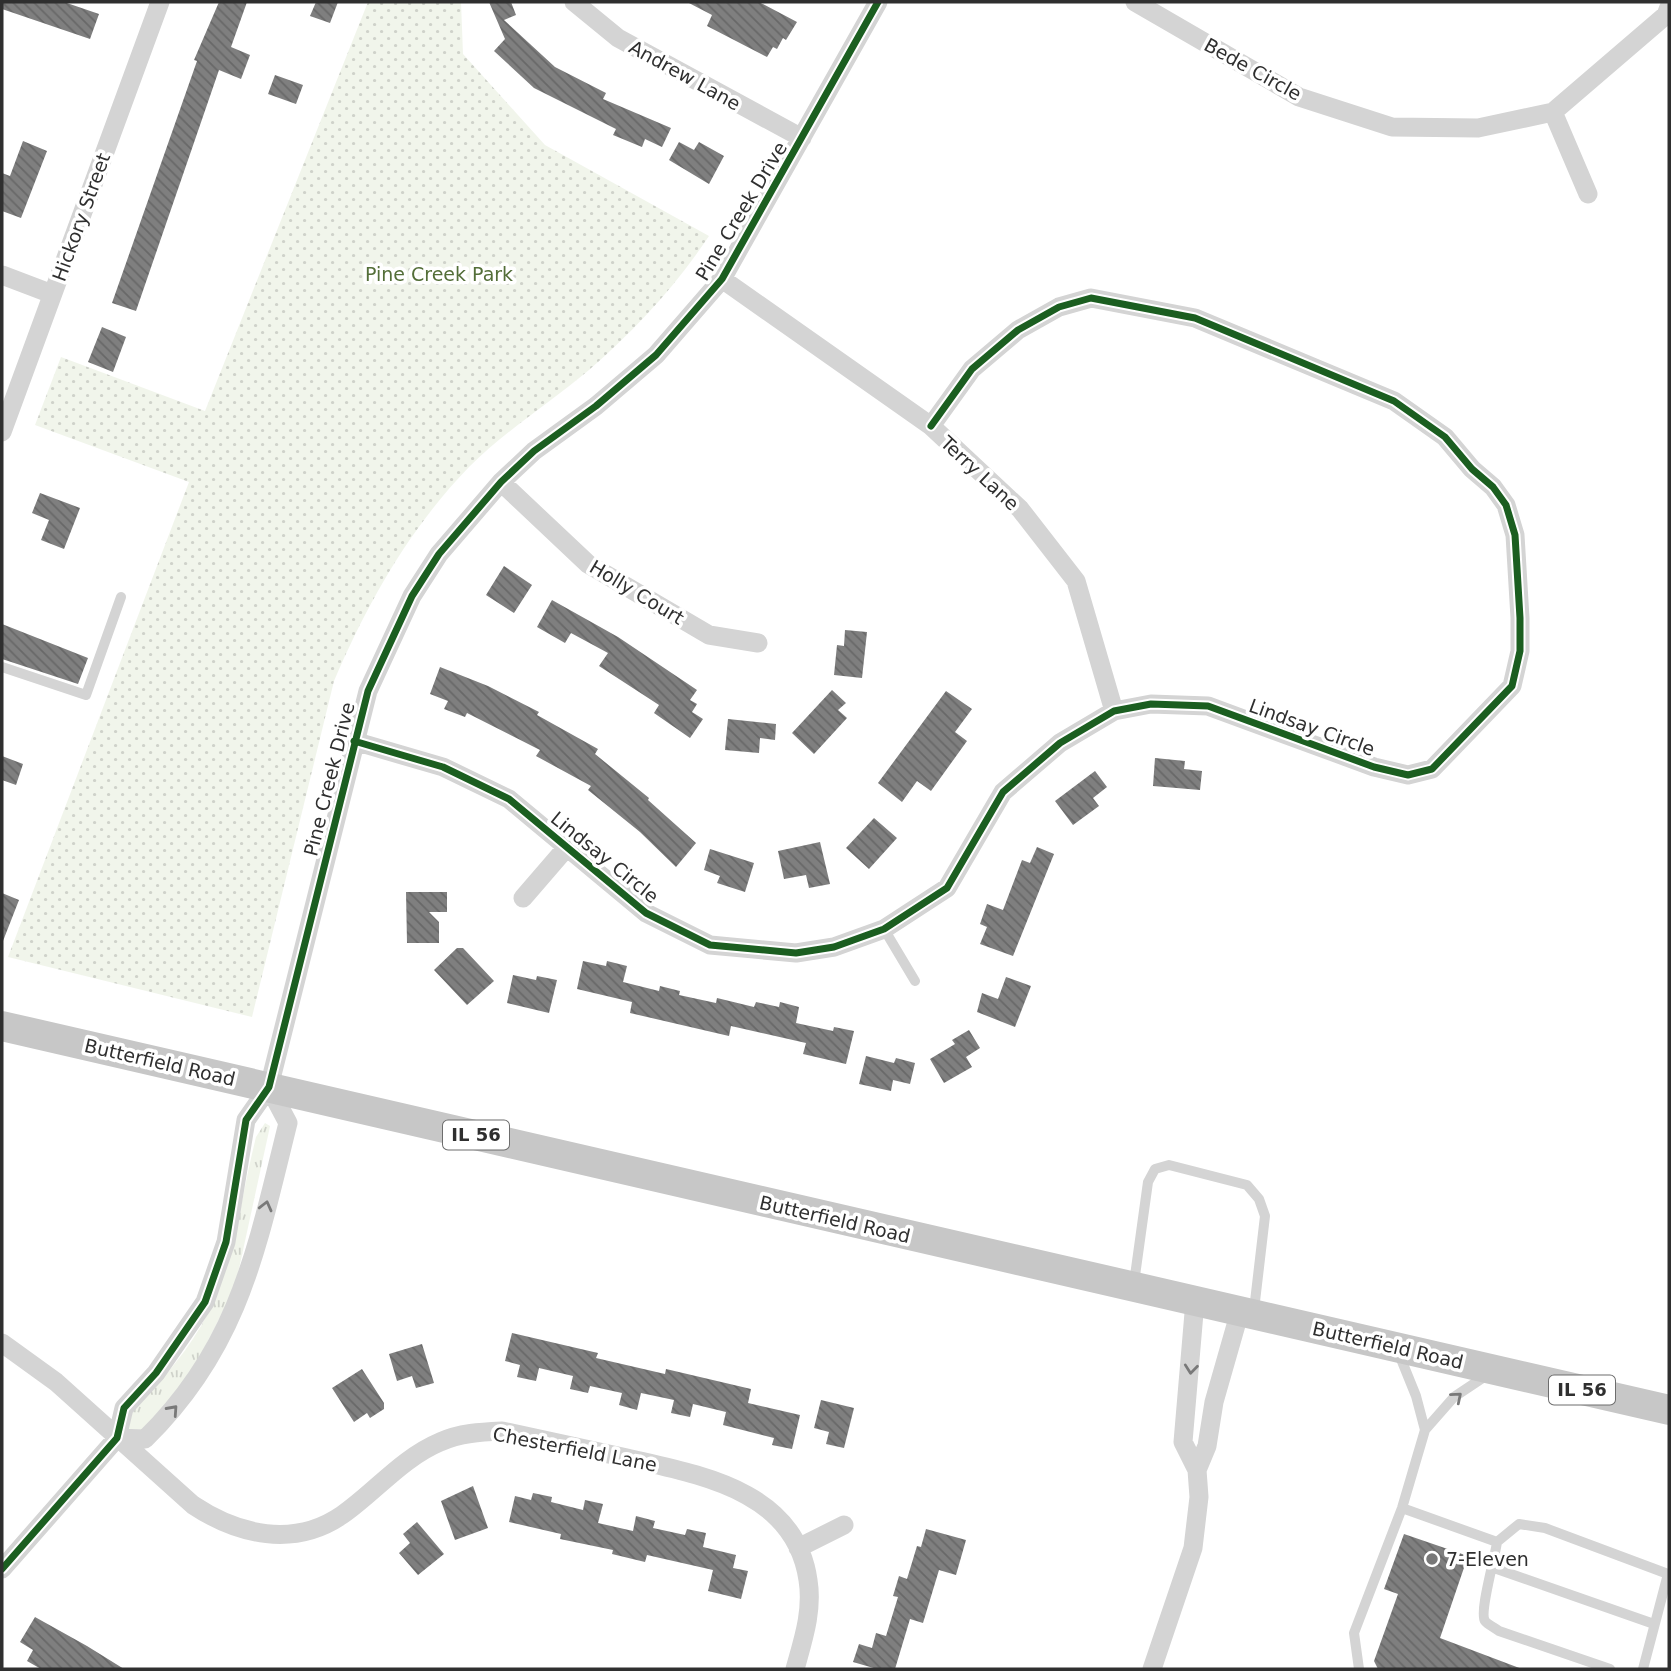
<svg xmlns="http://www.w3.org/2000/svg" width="1671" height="1671" font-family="'DejaVu Sans',sans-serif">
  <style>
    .grass { fill: url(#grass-tufts) }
    .park { fill: url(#park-dots) }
    .building { fill: url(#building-back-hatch) }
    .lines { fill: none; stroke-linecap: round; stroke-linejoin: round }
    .service { stroke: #d4d4d4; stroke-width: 10 }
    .minor { stroke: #d4d4d4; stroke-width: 19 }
    .primary { stroke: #c7c7c7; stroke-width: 30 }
    .cycleway-casing { stroke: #fff; stroke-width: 11 }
    .cycleway { stroke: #1b5e20; stroke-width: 7 }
    .oneway { stroke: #797979 }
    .poi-dot { fill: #787878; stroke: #fff; stroke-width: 2.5 }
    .labels { text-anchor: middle; stroke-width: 7; stroke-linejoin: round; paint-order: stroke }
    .shield { fill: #fff; stroke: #6d6d6d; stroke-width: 2 }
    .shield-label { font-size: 18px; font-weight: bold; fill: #2f2f2f }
    .street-label { font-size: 19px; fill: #2f2f2f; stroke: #fff }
    .park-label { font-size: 19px; fill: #536e38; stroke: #fff }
    .poi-label { font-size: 19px; fill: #2f2f2f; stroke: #fff; text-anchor: start }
  </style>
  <defs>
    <pattern id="grass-tufts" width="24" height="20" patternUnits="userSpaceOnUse" patternTransform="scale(1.75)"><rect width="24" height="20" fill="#f1f5eb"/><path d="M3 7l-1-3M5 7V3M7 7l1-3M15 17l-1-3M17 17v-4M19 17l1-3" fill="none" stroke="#cfd2ca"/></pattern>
    <pattern id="park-dots" width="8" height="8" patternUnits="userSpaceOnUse" patternTransform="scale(1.75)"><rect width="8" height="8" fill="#f1f5eb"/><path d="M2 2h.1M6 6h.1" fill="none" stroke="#cfd2ca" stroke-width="1.8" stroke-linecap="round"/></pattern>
    <pattern id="building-back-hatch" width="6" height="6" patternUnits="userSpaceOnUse" patternTransform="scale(1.75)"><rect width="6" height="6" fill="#7f7f7f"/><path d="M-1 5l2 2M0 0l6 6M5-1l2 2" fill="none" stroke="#686868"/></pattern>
  </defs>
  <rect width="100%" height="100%" fill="#fff"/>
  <path class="grass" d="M265,1123L270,1126L269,1131L235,1287L191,1375L142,1430L129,1429L127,1417C154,1389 181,1360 201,1326C234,1269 240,1200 256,1137Z"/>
  <path class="park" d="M368,2H461L463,54L545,145L709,236C675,287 635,330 589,370C550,403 506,430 469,467C409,529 368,602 334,681L252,1017L8,957L189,482L35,425L61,357L205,411Z"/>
  <path class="building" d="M2,2H64L99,14L90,39L2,9Z
    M219,2H247L231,47L250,55L241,79L219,70L136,311L112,303L197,61L194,60Z
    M316,2H338L330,23L310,16Z
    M489,2H511L516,15L504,20L555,67L606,93L603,99L671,128L662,147L645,139L642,147L613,135L616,129L534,88L494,51L505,39Z
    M687,2H759L797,22L786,40L783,38L777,49L773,47L767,57L707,26L712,15Z
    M275,75L303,85L296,104L268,94Z
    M23,141L47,151L21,218L2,211V173L10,176Z
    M679,142L694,150L699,142L724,156L709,184L669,160Z
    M102,327L126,337L113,372L88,362Z
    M40,493L80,508L64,549L41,540L49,520L32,513Z
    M504,566L532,585L514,613L486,595Z
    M552,600L618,637L697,690L690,700L697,704L692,712L703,719L690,738L654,713L659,705L599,666L608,653L571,633L565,643L537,627Z
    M2,624L88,658L78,684L2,659Z
    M845,630L867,632L862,678L834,675L837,645L844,646Z
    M440,667L488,686L539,712L537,715L598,749L595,754L649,798L648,800L696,843L676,867L640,832L588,790L591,786L536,756L540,750L467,713L465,717L444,709L448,701L430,694Z
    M832,690L846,703L838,710L847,718L814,754L792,733Z
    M946,691L972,709L955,732L967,741L931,791L917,781L902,802L878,783Z
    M728,719L776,724L775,740L760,738L759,753L725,750Z
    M2,756L23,764L16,785L2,780Z
    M1155,758L1185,761L1184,769L1202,771L1200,790L1153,786Z
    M1095,771L1107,787L1093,798L1099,806L1073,825L1055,801Z
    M874,818L897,838L869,869L846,848Z
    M820,842L830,884L809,888L806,875L784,879L778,851Z
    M1037,847L1054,854L1013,956L980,944L987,927L980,924L987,904L1003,910L1022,860L1030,863Z
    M710,849L754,863L745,892L717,883L720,876L704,870Z
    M406,892H447V912H429L439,922V943H407Z
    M2,893L19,900L3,941H2Z
    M457,948H463L494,981L467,1005L434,970Z
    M583,961L606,966L607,961L627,966L623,982L659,991L660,986L680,991L679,995L716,1003L717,998L754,1007L756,1002L779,1007L780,1002L799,1007L796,1023L833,1031L834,1027L854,1031L846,1064L803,1054L806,1043L731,1026L729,1036L630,1013L632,1002L577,989Z
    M513,975L536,980L537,976L557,980L549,1013L507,1003Z
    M1006,977L1031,986L1015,1027L977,1012L982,993L998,999Z
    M969,1030L980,1048L966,1057L972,1067L944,1083L930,1059L955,1044L952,1040Z
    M866,1056L894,1063L896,1058L915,1063L910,1084L893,1080L891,1091L859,1084Z
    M512,1333L598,1353L596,1358L665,1374L666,1369L751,1389L748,1403L800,1415L792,1449L772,1445L774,1438L723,1425L726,1412L693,1404L690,1417L671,1413L674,1400L641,1393L637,1410L619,1405L622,1393L590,1386L588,1393L570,1389L573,1376L539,1368L536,1381L517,1377L520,1365L505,1361Z
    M422,1344L434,1383L416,1388L412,1376L397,1381L389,1354Z
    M362,1369L384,1403V1409L370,1418L367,1413L354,1422L332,1388Z
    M821,1400L854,1408L844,1448L826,1444L829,1432L814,1428Z
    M473,1486L488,1528L455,1540L441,1501Z
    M533,1493L552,1497L551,1502L583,1510L585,1500L603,1504L598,1523L633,1531L636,1516L655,1521L653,1528L685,1535L687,1529L706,1533L703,1547L736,1555L733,1568L748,1571L741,1599L708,1591L713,1570L647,1555L645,1562L612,1554L613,1550L560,1539L561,1534L509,1522L515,1496L531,1500Z
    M417,1522L444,1554L418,1575L399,1553L410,1543L403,1534Z
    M926,1529L966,1540L956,1575L939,1570L923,1623L910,1619L895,1669H877L853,1662L859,1644L872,1648L876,1633L886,1636L898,1597L893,1596L899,1576L907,1579L917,1546L921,1547Z
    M1404,1534L1468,1556L1440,1638L1522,1669H1378L1374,1661L1398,1594L1384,1589Z
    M35,1617L87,1646L124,1669H41L27,1661L33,1650L20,1642Z"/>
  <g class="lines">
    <path class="service" d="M2,667L86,695L121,597
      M884,929L915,981
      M1134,1283L1148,1182L1155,1169L1169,1165L1247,1185L1259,1199L1265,1216L1254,1310
      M1425,1430L1454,1397L1487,1375
      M1402,1508L1497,1542L1519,1524L1545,1528L1668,1574L1643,1669
      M1497,1542C1495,1558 1479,1612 1485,1621C1487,1624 1495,1628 1499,1631L1610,1669
      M1494,1568L1654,1624
      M1359,1669L1354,1633L1402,1508L1425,1430L1416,1396L1399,1354"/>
    <path class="minor" d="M574,2L618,38L802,138
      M1135,2L1299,97L1392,127L1478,128L1553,112L1666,15L1669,7
      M1553,112L1588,194
      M2,275L52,294
      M722,279L931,426L1020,509L1076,581L1114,711
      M2,432L160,2
      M501,482L588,564L709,635L758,643
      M354,741L443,767L509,799L646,913L710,945L796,953L834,947L884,929L947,888L1003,792L1060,743L1114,711L1151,704L1208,706L1374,767L1408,775L1432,769L1512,686L1520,651V618L1515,535L1506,505L1493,487L1472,469L1445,437L1394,401L1195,318L1091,298L1059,307L1018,330L972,369L931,426
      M523,898L567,847
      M2,1343L56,1382L193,1505C238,1535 294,1548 342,1515C375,1492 402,1458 440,1442C460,1433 481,1432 502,1431C544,1440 586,1449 627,1458C700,1475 795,1490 808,1580C813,1611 803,1640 795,1669
      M117,1438L145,1439C240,1346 257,1247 288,1123L269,1087
      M1197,1470L1207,1446L1214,1402L1240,1311
      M798,1548L844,1525
      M2,1569L117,1438L124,1408L156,1373L205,1302L226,1242L246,1120L269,1087L368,691L412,596L439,554L501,482L534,451L596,406L656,355L722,279L878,2
      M1152,1669L1193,1548L1199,1497L1197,1470L1183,1442L1195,1301"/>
    <path class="primary" d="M2,1026L1669,1410"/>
    <g class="cycleway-casing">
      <path id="cycleway" d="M354,741L443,767L509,799L646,913L710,945L796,953L834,947L884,929L947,888L1003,792L1060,743L1114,711L1151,704L1208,706L1374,767L1408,775L1432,769L1512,686L1520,651V618L1515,535L1506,505L1493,487L1472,469L1445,437L1394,401L1195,318L1091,298L1059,307L1018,330L972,369L931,426
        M2,1569L117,1438L124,1408L156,1373L205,1302L226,1242L246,1120L269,1087L368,691L412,596L439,554L501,482L534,451L596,406L656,355L722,279L878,2"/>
    </g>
    <use href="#cycleway" class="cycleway"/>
  </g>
  <defs><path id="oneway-chevron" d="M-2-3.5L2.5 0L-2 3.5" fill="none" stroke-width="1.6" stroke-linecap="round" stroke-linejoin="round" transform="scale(1.75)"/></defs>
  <g class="oneway">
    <use href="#oneway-chevron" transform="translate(266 1206) rotate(-76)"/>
    <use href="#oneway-chevron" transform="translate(1191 1369) rotate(96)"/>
    <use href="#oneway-chevron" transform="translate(1457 1397) rotate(-40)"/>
    <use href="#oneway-chevron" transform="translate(173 1410) rotate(-48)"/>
  </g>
  <circle class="poi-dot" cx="1432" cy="1559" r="7"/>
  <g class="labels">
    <g class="shield">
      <rect x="443" y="1120.5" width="66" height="29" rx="5"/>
      <rect x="1549" y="1375.5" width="66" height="29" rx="5"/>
    </g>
    <g class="shield-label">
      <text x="476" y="1141">IL 56</text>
      <text x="1582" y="1396">IL 56</text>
    </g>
    <g class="street-label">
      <text transform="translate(1253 69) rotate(29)" y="7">Bede Circle</text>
      <text transform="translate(685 75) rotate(29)" y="7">Andrew Lane</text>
      <text transform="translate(741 211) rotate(-59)" y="7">Pine Creek Drive</text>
      <text transform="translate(81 217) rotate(-70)" y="7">Hickory Street</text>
      <text transform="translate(980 473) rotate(43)" y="7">Terry Lane</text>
      <text transform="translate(637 592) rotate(31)" y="7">Holly Court</text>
      <text transform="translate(1312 727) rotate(20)" y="7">Lindsay Circle</text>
      <text transform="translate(329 779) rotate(-76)" y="7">Pine Creek Drive</text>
      <text transform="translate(605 857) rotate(39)" y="7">Lindsay Circle</text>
      <text transform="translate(160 1062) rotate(13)" y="7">Butterfield Road</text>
      <text transform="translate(835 1219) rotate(13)" y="7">Butterfield Road</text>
      <text transform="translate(1388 1345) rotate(13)" y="7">Butterfield Road</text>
      <text transform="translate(575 1449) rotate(11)" y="7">Chesterfield Lane</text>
    </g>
    <g class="park-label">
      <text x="439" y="281">Pine Creek Park</text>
    </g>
    <g class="poi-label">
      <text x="1446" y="1566">7-Eleven</text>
    </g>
  </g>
  <rect width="1671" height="1671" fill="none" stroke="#2f2f2f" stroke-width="7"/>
</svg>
